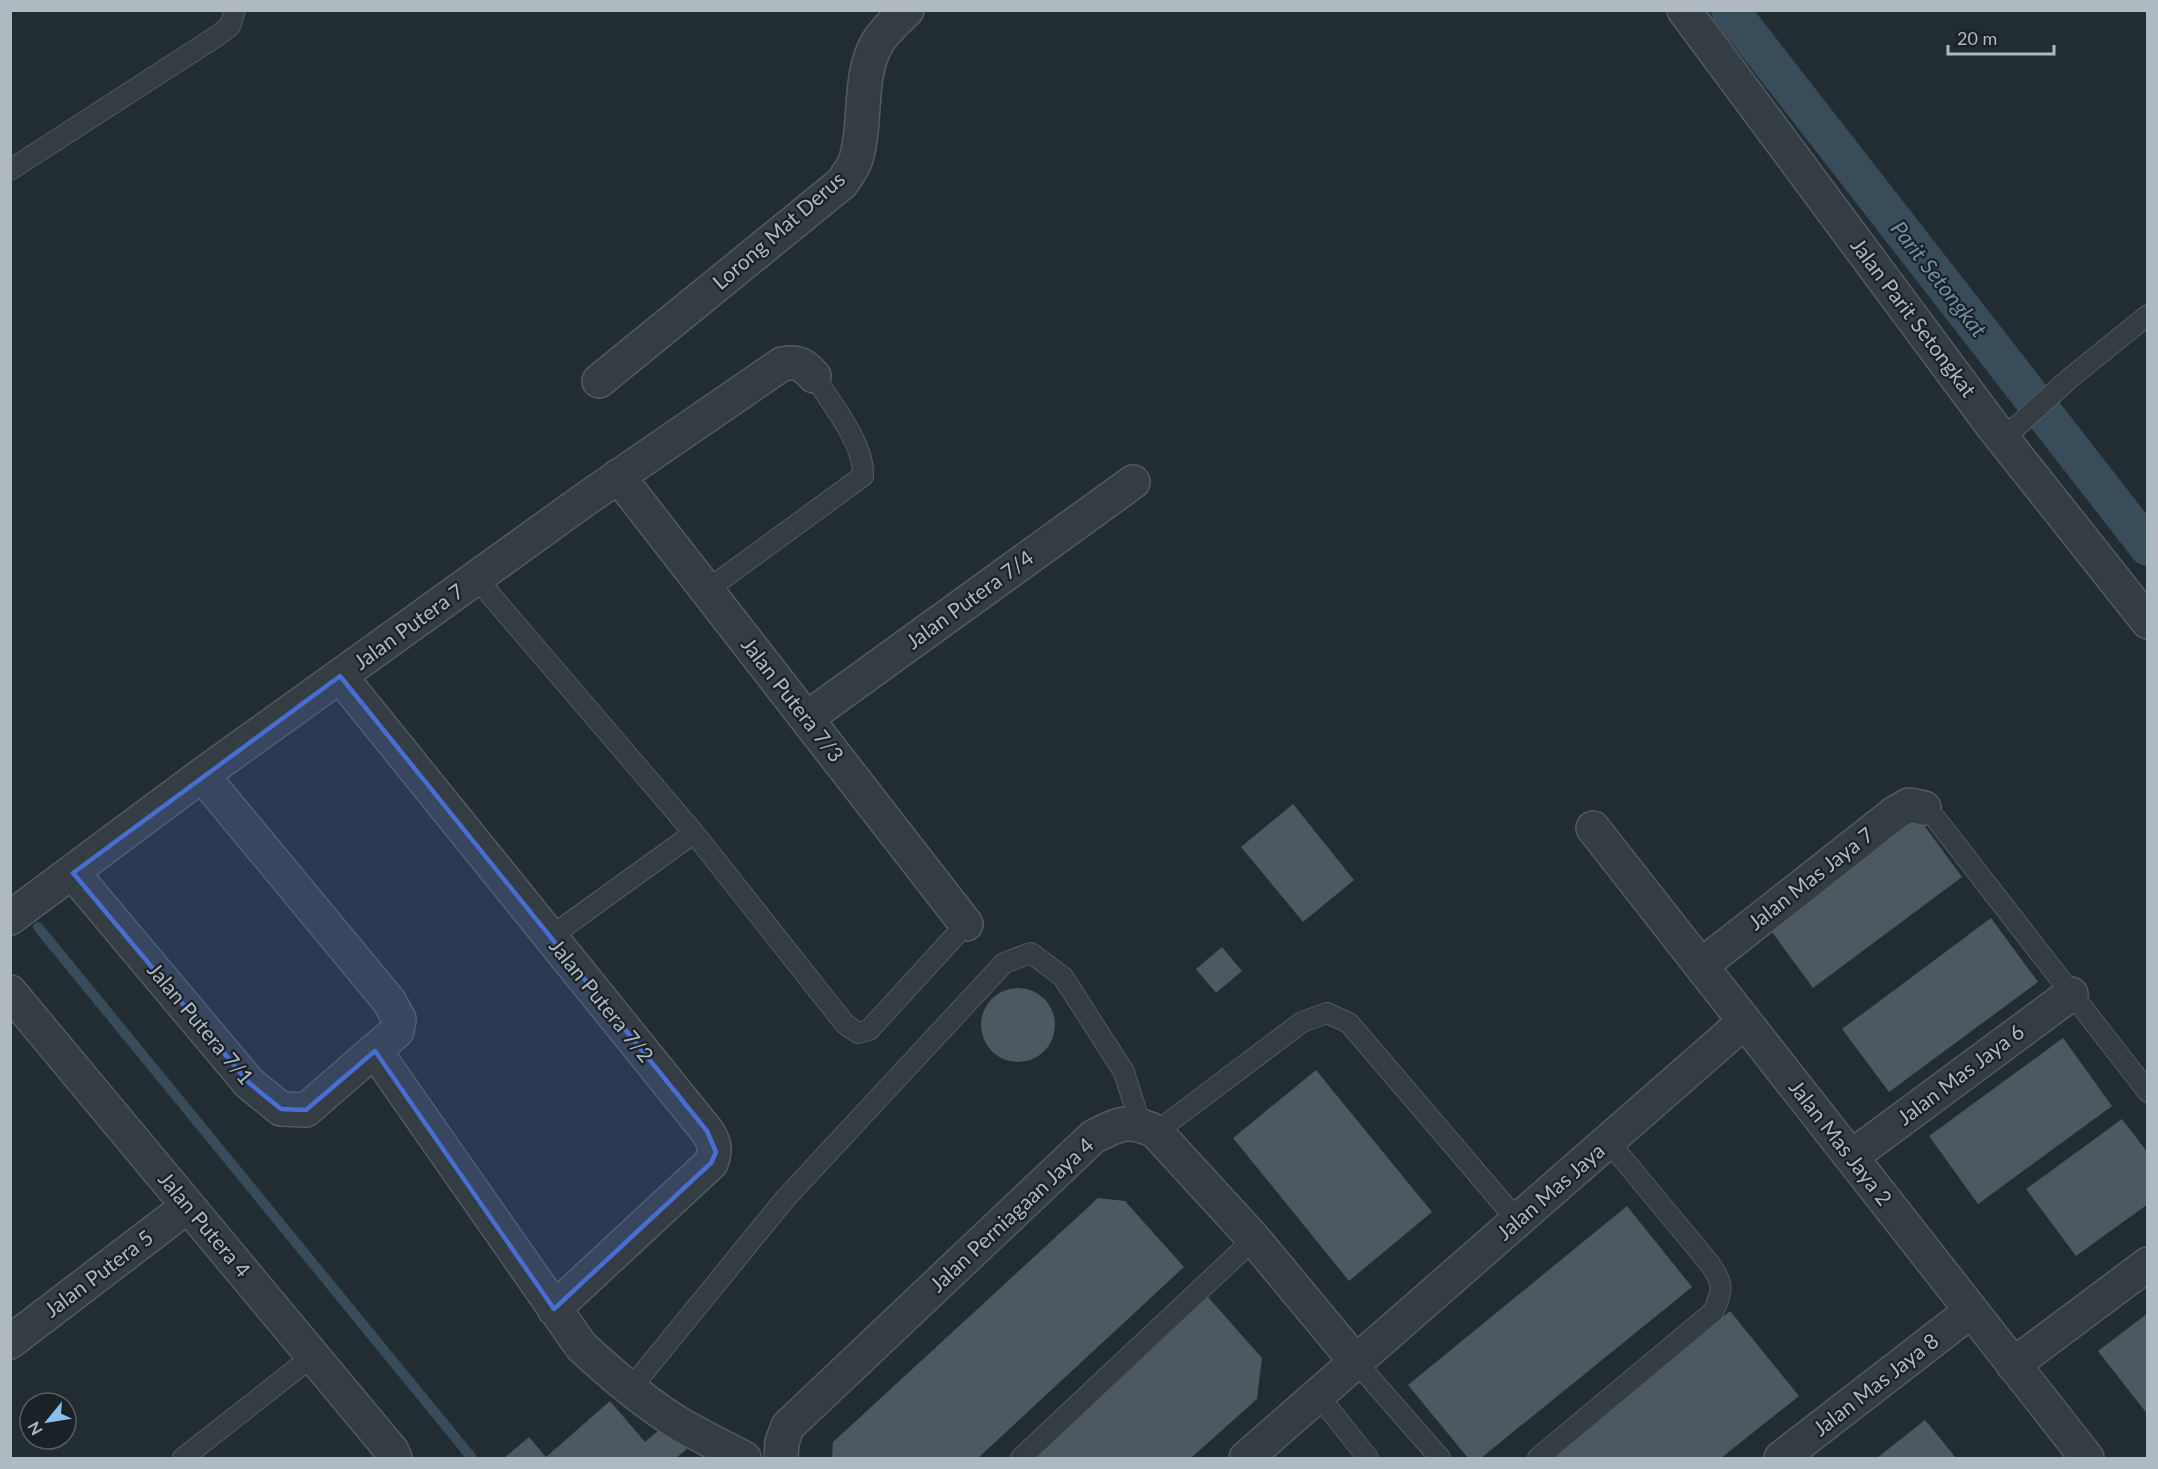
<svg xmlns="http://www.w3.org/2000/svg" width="2158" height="1469" font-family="Lato,sans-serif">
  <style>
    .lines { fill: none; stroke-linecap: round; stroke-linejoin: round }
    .stream { stroke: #394c5a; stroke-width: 10 }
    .canal { stroke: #394c5a; stroke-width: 38 }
    .building { fill: #4d5961 }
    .service-casing { stroke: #525b62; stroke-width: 22 }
    .minor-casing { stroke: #525b62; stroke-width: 36 }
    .tertiary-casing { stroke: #525b62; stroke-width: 36 }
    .service { stroke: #353d44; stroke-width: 20 }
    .minor { stroke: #353d44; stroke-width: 33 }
    .tertiary { stroke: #353d44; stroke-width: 33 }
    .marked { fill: #496ed1; fill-opacity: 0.2; stroke: #496ed1; stroke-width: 4.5; stroke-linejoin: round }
    .labels { text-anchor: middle; stroke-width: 4.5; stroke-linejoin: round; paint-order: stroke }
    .street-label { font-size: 21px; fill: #afb9c1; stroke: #1a2228 }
    .water-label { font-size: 22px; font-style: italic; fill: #738ea1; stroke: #1a2228 }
  </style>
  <rect width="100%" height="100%" fill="#222c33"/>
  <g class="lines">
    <path class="stream" d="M38,927L472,1458"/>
    <path class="canal" d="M1730,10L2148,547"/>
  </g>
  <path class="building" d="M1293,804L1354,880L1303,922L1241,847Z
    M1915,813L1962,877L1813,988L1766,924Z
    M1991,918L2038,982L1889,1092L1842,1029Z
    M1222,947L1242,971L1216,993L1196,969Z
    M981 1025a37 37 0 1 1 74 0a37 37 0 1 1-74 0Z
    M2063,1038L2112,1106L1978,1204L1929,1136Z
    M1316,1070L1432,1212L1349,1281L1233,1138Z
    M2122,1119L2148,1153V1204L2076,1256L2026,1189Z
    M1098,1198L1125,1201L1184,1267L978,1458H832L833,1442Z
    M1627,1206L1692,1287L1481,1458H1468L1408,1385Z
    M1207,1296L1262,1358L1257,1399L1191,1458H1028Z
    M1730,1311L1799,1396L1721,1458H1547Z
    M2148,1313V1415L2098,1351Z
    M610,1401L645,1442L666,1424L687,1449L676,1458H504L529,1437L546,1457Z
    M1925,1420L1956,1458H1877Z"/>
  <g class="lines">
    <g class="service-casing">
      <path id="service" d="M10,170L217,36L230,26L235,10
        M2003,439L2070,378L2148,315
        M476,578L694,833L845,1024L858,1033L869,1030L966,924
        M707,590L863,476C865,444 830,402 814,376
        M1924,808L1936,819L2148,1092
        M550,937L694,833
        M1156,1132L1302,1022L1327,1013L1349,1023L1517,1220
        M1356,1362L1440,1458
        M631,1388L785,1199L1004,963L1031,953L1063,977L1124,1072L1140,1123
        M1318,1395L1368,1458
        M183,1458L313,1356
        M1021,1458L1254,1239
        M1538,1458L1713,1312C1723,1290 1724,1284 1710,1264L1609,1142"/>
    </g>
    <g class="minor-casing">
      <path id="minor" d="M599,381L842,183C847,175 854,167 856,159C867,123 858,79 876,45C883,32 896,21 907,10
        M618,476L966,924
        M340,676L707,1131C715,1143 716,1150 711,1163L554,1309
        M807,718L1133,482
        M1593,828L2087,1458
        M73,873L249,1083L281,1109L306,1110L397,1031L399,1019L389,1001L202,775
        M10,918L202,775L590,496L782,364C798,361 803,364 814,376
        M1702,965L1895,813L1909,805L1924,808
        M10,992L392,1451L395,1458
        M375,1051L581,1346C612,1375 646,1404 683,1426C703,1437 724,1448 744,1458
        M1851,1157L2071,994
        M10,1342L188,1206
        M2013,1365L2148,1264
        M781,1458L782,1442L788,1426L1093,1137C1118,1124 1129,1118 1156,1132L1254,1239L1356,1362
        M1246,1458L1744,1022
        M1781,1458L1971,1311"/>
    </g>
    <g class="tertiary-casing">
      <path id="tertiary" d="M1684,10L1991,424L2148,622"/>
    </g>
    <use href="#service" class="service"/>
    <use href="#minor" class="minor"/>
    <use href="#tertiary" class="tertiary"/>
  </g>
  <path class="marked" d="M340,676L707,1131L716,1152L711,1163L554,1309L375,1051L306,1110L281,1109L249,1083L73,873Z"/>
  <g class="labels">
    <g class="street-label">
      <text transform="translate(779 231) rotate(-41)" y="7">Lorong Mat Derus</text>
      <text transform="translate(1913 318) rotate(53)" y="7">Jalan Parit Setongkat</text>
      <text transform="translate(970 600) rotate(-36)" y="7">Jalan Putera 7/4</text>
      <text transform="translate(409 627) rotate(-36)" y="7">Jalan Putera 7</text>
      <text transform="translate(792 700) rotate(52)" y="7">Jalan Putera 7/3</text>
      <text transform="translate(1811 879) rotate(-38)" y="7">Jalan Mas Jaya 7</text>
      <text transform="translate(601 1001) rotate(51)" y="7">Jalan Putera 7/2</text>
      <text transform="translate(200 1024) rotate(50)" y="7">Jalan Putera 7/1</text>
      <text transform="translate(1961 1075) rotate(-37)" y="7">Jalan Mas Jaya 6</text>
      <text transform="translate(1840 1143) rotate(52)" y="7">Jalan Mas Jaya 2</text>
      <text transform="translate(1551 1192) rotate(-41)" y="7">Jalan Mas Jaya</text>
      <text transform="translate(1012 1215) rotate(-43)" y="7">Jalan Perniagaan Jaya 4</text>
      <text transform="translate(204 1225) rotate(50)" y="7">Jalan Putera 4</text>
      <text transform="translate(99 1274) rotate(-37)" y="7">Jalan Putera 5</text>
      <text transform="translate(1876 1385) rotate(-38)" y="7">Jalan Mas Jaya 8</text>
    </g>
    <g class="water-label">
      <text transform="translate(1939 279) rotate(52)" y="8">Parit Setongkat</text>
    </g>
  </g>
  <rect width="2158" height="1469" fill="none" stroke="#afb9c1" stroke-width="24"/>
  <g transform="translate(48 1421) rotate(240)"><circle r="28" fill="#1a2228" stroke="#565e65" stroke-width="1.5"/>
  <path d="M0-4.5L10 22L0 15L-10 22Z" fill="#8bbfe9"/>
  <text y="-9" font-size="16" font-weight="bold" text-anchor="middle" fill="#afb9c1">N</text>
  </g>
  <path d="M1948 45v9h106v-9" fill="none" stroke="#afb9c1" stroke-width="3"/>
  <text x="1957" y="45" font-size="18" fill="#afb9c1" stroke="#1a2228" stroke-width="4.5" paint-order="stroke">20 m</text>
</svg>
